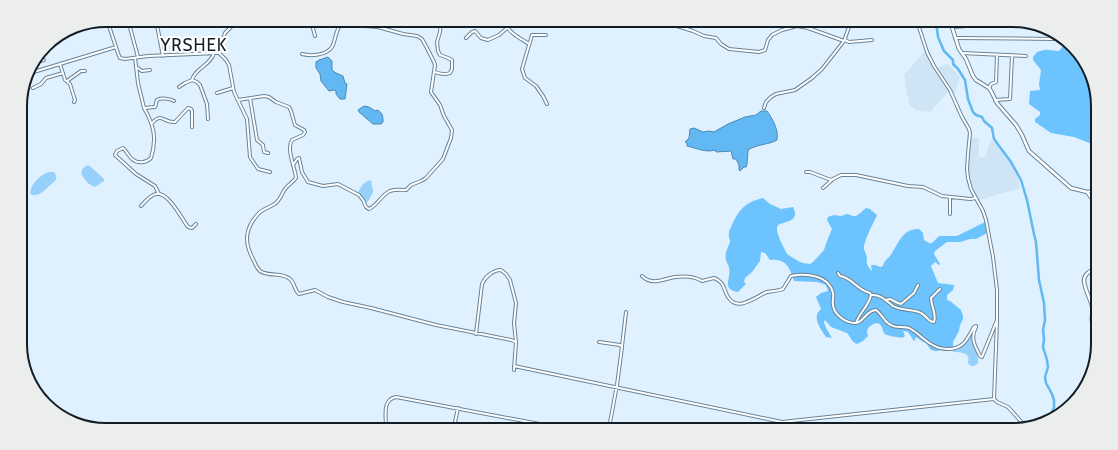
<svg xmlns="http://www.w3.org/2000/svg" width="1118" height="450" font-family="Cabin,sans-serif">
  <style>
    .built { fill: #cfe5f6 }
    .green { fill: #96d1fb }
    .forest { fill: #6cc3fe }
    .water { fill: #62b8f3; stroke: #4a89b5 }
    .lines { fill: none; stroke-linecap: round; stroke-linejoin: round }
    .canal { stroke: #62b8f3; stroke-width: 2.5 }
    .minor-casing { stroke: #688397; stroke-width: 4 }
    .tertiary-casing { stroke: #688397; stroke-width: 4.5 }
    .minor { stroke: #fff; stroke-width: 2 }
    .tertiary { stroke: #fff; stroke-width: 2.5 }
    .labels { text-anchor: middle; stroke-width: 4; stroke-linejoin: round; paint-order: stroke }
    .quarter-label { font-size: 17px; letter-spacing: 1px; fill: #121c24; stroke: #fff }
    .rim { fill: none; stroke: #121c24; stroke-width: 2 }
  </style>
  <rect width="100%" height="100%" fill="#dff1fe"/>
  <path class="built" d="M927,50L937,68L948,64L960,77L955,94L949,91L930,112L915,110L909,104L904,75L924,52Z
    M971,138H979V157H985L991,140L999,146L1011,163L1018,177L1020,188L979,200L974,192L970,182L968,170Z"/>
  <path class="green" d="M88,165C90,166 102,177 104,179V181L95,187C88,185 84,179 81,173L83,168Z
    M48,172H54C59,180 55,181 49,186C44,191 40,196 32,195L30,193C31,183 40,176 48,172Z
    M369,180L372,182C371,186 373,188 373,192C372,196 368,200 366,204L364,198L358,192L363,184Z
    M970,336L972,337C973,348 979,352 978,363L974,366H971L968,363C968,361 969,359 968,357C966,352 957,352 953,352L954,349C963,349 965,342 970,336Z"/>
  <path class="forest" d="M1062,40L1077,50L1097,95V116L1091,118L1095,128L1097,129V146L1074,137L1051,133L1035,122V119L1040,115V112L1029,104L1030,91L1040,90L1039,84L1041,70L1033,60V57L1037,52C1041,51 1045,49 1049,50C1053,50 1055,51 1059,51L1063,46Z
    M763,198L770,204L781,209L793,207C794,209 795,211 795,214C795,222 783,222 778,225L777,228V231L780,240L787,254L798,261L803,263L810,264L813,262L824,250L827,241L832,229L827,220L828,217L834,215L841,216L847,214L853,216H856L859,214L866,208L870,209L877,215C874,222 864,240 864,248C864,251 865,251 866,254C869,263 863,261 872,271L871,265H875L880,267L883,266C884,261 887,259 890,256C898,245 902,228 919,229L923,233L924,240L929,243H932L938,237L940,236H957L985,222L987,233L976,239H970L960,242H947L935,251L934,254L940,264L939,265L935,262L931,266L938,283L954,285L953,290L947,295V300L950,301L961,310L963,316V319L960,325L959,331L953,342V347L945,348H939V351C930,351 931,350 926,343C922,342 920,339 916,337L915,340L914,341C910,336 910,331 903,331L905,336L902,338C898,337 887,336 885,334C881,330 884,327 878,323C874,323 868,326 867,331C867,333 868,335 868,336L863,341L857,344C851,342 851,337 847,333L831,327L825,320L824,322L826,328L832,338L826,337C822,332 815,321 817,315C817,313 820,310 821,309L816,297L821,293L828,291L826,285L817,282L794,281C790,268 786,258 770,260L765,253L761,252L760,261L752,272L745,278L744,282L746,284L738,292C720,289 732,278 729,268C729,265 726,262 726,260C724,253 728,248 730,242C730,239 728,236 729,233C729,230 731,227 732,225C739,209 746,202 763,198Z"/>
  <path class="water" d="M328,57L332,61V70L336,73L343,76L345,83L347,84L345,99H340L336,94V91L334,90L329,91L321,81L320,74L316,68V62L319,60Z
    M364,106L369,107L375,111L378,110C383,114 383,116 383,122L381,124H373L359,112L358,110Z
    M761,111H767C772,118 779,130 777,140C768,145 757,144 748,150L747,164L746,167H744L740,171L739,170V165L736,159H733L731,151L716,152L715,150C706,153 696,148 687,146V143L685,142L689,138L690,129L694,128L703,132L709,131L714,132L728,124L745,117L756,115Z"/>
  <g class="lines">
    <path class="canal" d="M935,24L937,29L938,37L944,51L953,60V64L958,69L965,80L968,99L973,112L976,115L982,117L984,121L992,128L994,139L1011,162L1021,180L1027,200L1034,234L1036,242L1039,280L1044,303L1045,320L1043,330L1044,339L1043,347L1047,360L1048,367L1045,377L1046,383L1052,394L1054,400V407L1050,418"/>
    <g class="minor-casing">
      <path id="minor" d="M107,20L119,56L120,58L125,59L148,56L217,53L219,51L225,33L237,21
        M128,20L138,57
        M156,20L163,56
        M242,21L247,24L260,23
        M311,21L315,36
        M504,22C509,33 520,38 529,44
        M675,23V25L677,26L693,31L704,36L716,38L721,44L729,49L759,52L765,50L768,40L772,35L782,30L797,26L808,28L844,41
        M952,27L998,24
        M546,35H532L522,69L525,78L536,86L543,96L547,104
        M466,38L472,32L475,31L481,38L488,40L499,35L507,28
        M955,38L1056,39
        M845,40L849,42L872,40
        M218,52L226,60L229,65L234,92L247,119L250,157L258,169L270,172
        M962,53L1026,56
        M302,54C310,56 326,56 332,47C335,42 335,35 338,29C339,26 342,24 343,21
        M135,58L138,83L144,108L155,107C156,105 156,102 157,100C161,97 171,99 174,101
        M33,63L44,60
        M60,64L65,80L70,84L75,100L74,102
        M136,67L142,71L150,70
        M435,72C440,74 445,75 450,73L452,69V60L448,58L440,55L438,51L437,42L440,32L441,22
        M27,74L116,47
        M192,80L197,82L200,85L207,104L208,119
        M67,81L81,71H85
        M179,87L185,83L192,80C195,68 211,65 214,53
        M33,88L41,84L46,78L63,73
        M989,88L991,84L996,82L997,55
        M217,93L233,88
        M250,98L257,140L263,145L264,152L268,153
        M238,100L264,96L269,97L276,102L289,107L291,111L295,125L304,130L305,132L303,135L292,140C286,149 295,167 296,178C293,182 288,185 285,189C282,193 281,198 277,202C272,207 264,208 259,213C244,229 244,243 254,261C255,264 257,268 260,271C269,277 282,272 290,279C295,283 294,290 299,294L315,290L328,297L343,302L371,308L436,325L511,340L516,342
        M995,100L1010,99L1012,56
        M144,108C154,125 157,139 151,158C146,163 138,164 132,159C128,156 127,151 123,148L117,151L115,155L136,174L155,186L159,194
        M764,108L766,102L771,97L776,94L795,90L812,78L822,69L844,41L850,24
        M152,123C162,112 163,123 175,122L188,108L191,109L192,111V127
        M293,165L297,159L299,158L302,172L308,182L323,186L338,184L359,195L363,200L366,207L369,209C378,205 382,194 390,191C396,189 401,190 406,190L411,185L421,181L426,178L443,159L451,138L452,130L444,116L440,105L431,92L435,65L434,62L427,48L422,39L417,36L403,34L378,27L350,25L342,23
        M806,172H810L831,180L841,175H856L908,186L923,187L942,196L970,199L976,198
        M823,188L832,180
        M1087,192L1096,190
        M950,197V214
        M141,206C145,202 150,195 156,194C168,191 182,219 188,227L192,228L196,224
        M838,273L840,276C852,277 856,290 870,293L871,295
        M642,276C652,286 663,279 675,277C684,276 694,276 702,281L714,278C725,282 723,289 728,297C738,313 756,296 767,292C772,291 778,291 783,289L791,276C806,273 829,275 833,293C834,297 832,301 833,305C834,315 846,323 855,323C864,323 866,310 876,310C882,314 884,322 891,325C897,329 905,325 911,329C919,334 924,340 931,344C937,348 942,349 948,349C964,349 967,339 974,327L976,326V327C970,338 975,346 980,356L982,357L997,320V290L993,257L986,220L983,211L971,189L968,178L967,169L968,154L970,133L969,129L962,117L950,90L934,66L927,52L918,24
        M886,300L890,299L898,303L901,304L914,293L918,285
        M997,321L994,399L997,402L1008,407L1026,427
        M856,323C859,313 869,306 871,295C881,294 886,301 893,306C902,311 914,309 921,313C927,316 928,322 934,322C937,314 931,306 931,298L940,289
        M476,334L482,284C485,277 493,270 501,270L506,274L510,280L516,303L514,323L516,342L514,370
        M599,342L620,345L622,347L617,385L609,428
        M622,346L626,312
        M514,366L782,422L994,399
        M386,427C386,415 382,400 396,397L561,428
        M454,427L458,408"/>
    </g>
    <g class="tertiary-casing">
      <path id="tertiary" d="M951,24L959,49L966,59L973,76L976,80L989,88L991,91L997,103L1016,125L1022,135L1029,151L1071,188L1087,192L1096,204
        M1095,230L1093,225L1096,214
        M1094,329C1089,320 1094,315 1092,306C1090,298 1085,290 1084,281C1084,274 1089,272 1095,268"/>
    </g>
    <use href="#minor" class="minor"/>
    <use href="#tertiary" class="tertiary"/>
  </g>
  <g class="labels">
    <g class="quarter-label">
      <text x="194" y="51">YRSHEK</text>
    </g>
  </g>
  <path d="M0 0H1118V450H0ZM106 27H1012A79 79 0 0 1 1091 106V344A79 79 0 0 1 1012 423H106A79 79 0 0 1 27 344V106A79 79 0 0 1 106 27Z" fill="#eceded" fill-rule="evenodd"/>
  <path class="rim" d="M106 27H1012A79 79 0 0 1 1091 106V344A79 79 0 0 1 1012 423H106A79 79 0 0 1 27 344V106A79 79 0 0 1 106 27Z"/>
</svg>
